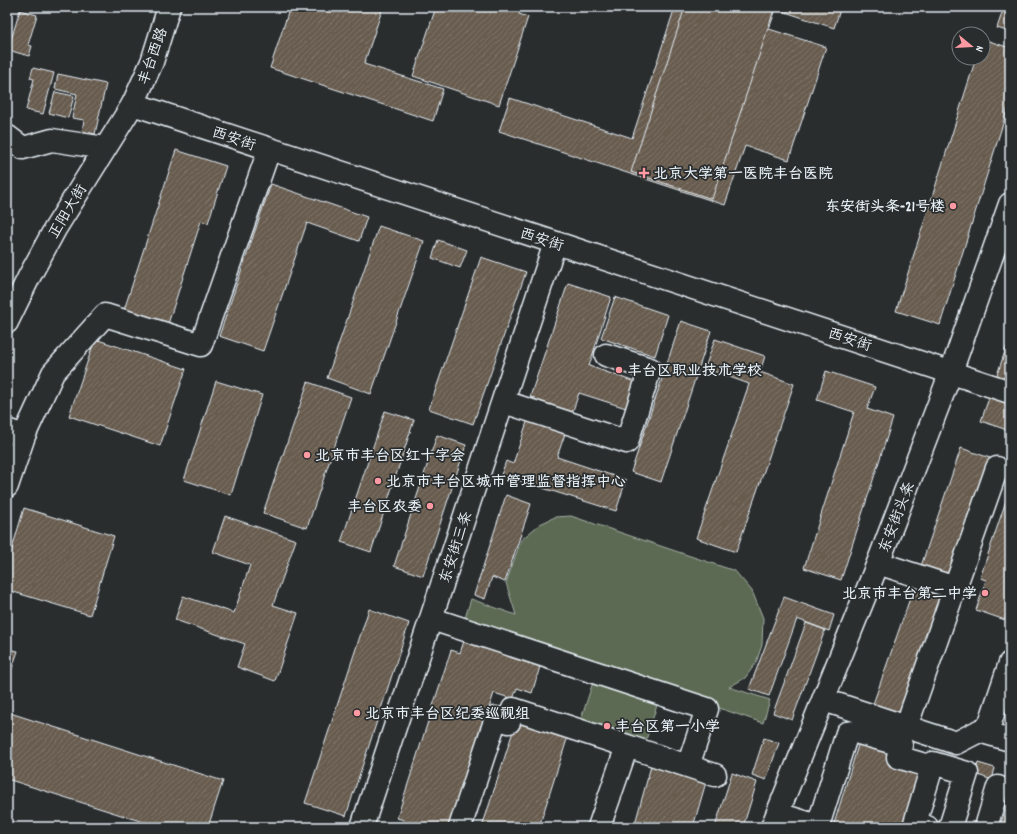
<svg xmlns="http://www.w3.org/2000/svg" width="1017" height="834" font-family="Dekko,'LXGW WenKai TC',sans-serif">
  <style>
    .garden { fill: #5d6b53; stroke: #a2aea6 }
    .building { fill: url(#building-hatch); stroke: #e8f1f8 }
    .lines { fill: none; stroke-linecap: round; stroke-linejoin: round }
    .minor-casing { stroke: #e8f1f8; stroke-width: 25 }
    .major-casing { stroke: #e8f1f8; stroke-width: 25 }
    .minor { stroke: #2a2d2e; stroke-width: 22 }
    .major { stroke: #2a2d2e; stroke-width: 22 }
    .poi-dot { fill: #ff9aa2; stroke: #2a2d2e; stroke-width: 1.5 }
    .labels { text-anchor: middle; stroke-width: 3.5; stroke-linejoin: round; paint-order: stroke }
    .street-label { font-size: 15px; fill: #e8f1f8; stroke: #2a2d2e }
    .poi-label { font-size: 15px; font-weight: bold; fill: #e8f1f8; stroke: #2a2d2e; text-anchor: start }
  </style>
  <defs>
    <pattern id="building-hatch" width="6" height="6" patternUnits="userSpaceOnUse"><rect width="6" height="6" fill="#685c4f"/><path d="M-1 1l2-2M0 6l6-6M5 7l2-2" fill="none" stroke="#7e7469"/></pattern>
  </defs>
  <rect width="100%" height="100%" fill="#2a2d2e"/>
  <filter id="ink" filterUnits="userSpaceOnUse"><feTurbulence type="fractalNoise" baseFrequency=".025" numOctaves="2"/><feDisplacementMap in="SourceGraphic" scale="8" xChannelSelector="R" yChannelSelector="G"/><feConvolveMatrix kernelMatrix="1 2 1 2 8 2 1 2 1" color-interpolation-filters="sRGB"/></filter>
  <g filter="url(#ink)">
    <path class="garden" d="M571,516L735,571L752,591L763,618L762,645L756,663L745,678L729,687L770,700L763,723L464,621L471,599L516,615L506,583L521,540L540,524L555,517Z
      M593,682L658,702L646,740L581,719Z"/>
    <path class="building" d="M290,7H383L364,64L443,89L433,121L270,68Z
      M436,7H521L519,14L528,17L499,105L413,76Z
      M675,7H841L834,28L776,9L769,29L826,47L789,160L745,146L725,205L499,131L510,98L632,138Z
      M685,7H775L712,199L631,172Z
      M1004,7H1010V32L997,28Z
      M20,10L37,15L28,45L32,46L29,56L8,50Z
      M983,39L1010,48V101L940,325L896,311L976,58H983Z
      M33,68L54,73L43,114L26,110L34,79L30,78Z
      M58,74L106,84L95,134L82,131L84,120L72,118L77,94L55,89Z
      M55,92L74,96L68,118L49,113Z
      M176,150L226,166L208,223L201,221L168,324L124,310Z
      M271,184L367,217L359,241L307,223L263,351L219,336Z
      M379,226L424,241L371,394L327,378Z
      M438,240L467,250L460,268L432,258Z
      M481,257L526,272L473,424L429,409Z
      M568,283L611,297L589,366L635,382L626,408L579,393L557,457L626,480L616,511L501,475L506,461L513,464L535,398L530,397Z
      M615,297L668,315L655,356L601,338Z
      M681,321L711,331L661,482L631,472Z
      M1010,337V431L981,421Z
      M95,339L186,369L160,446L69,416Z
      M715,339L765,356L760,372L794,384L736,552L696,538L749,384L705,368Z
      M826,371L875,387L867,409L893,418L841,580L804,568L854,412L817,400Z
      M216,381L262,395L231,495L184,480Z
      M308,382L351,397L307,528L263,513Z
      M385,411L414,420L371,552L341,542Z
      M437,435L466,445L423,576L394,566Z
      M961,448L993,459L952,580L920,569Z
      M1010,489V605L1005,620L976,610L986,580L980,578Z
      M506,495L531,504L505,582L492,577L485,599L474,595Z
      M24,508L114,536L90,615L7,590V566Z
      M225,516L296,540L273,605L298,613L275,681L237,667L245,644L175,620L183,596L234,613L250,565L213,552Z
      M916,581L946,592L902,717L872,707Z
      M784,597L834,615L829,631L797,619L769,696L749,689Z
      M369,609L409,623L346,816L305,803Z
      M806,623L825,630L792,720L773,713Z
      M466,635L542,660L532,693L517,688L513,699L494,693L451,827H401L404,820L397,818L451,650L460,653Z
      M7,649L18,651L7,683Z
      M7,712L223,781L208,827H159L7,779Z
      M518,716L569,733L539,827H482Z
      M764,738L779,743L766,780L752,775Z
      M860,739L895,750L919,773L902,827H833Z
      M978,763L995,768L992,780L975,774Z
      M651,766L706,782L693,827H634Z
      M732,773L757,782L743,827H715Z
      M1010,792V827H1000Z"/>
    <g class="lines">
      <g class="minor-casing">
        <path id="minor" d="M133,104L1010,392
          M7,136L23,148L52,140L105,148
          M504,402L627,442L650,369L606,355
          M7,430L24,436L7,486
          M24,436L53,373L105,315L201,345L269,150
          M878,563L955,588
          M432,619L707,709L688,766
          M824,700L956,743L989,726L1010,663
          M911,713L997,468
          M979,731L1010,740
          M778,814L818,826L847,733L855,732L901,745L898,757L932,767
          M362,827L555,243
          M460,827L496,718L509,722L513,709L627,746
          M599,827L627,746L715,775
          M772,827L878,563L951,372L1010,204
          M927,827L915,823L933,763L967,773L950,827
          M986,827L998,787"/>
      </g>
      <g class="major-casing">
        <path id="major" d="M7,322L29,277L55,229L133,104L152,62L169,7"/>
      </g>
      <use href="#minor" class="minor"/>
      <use href="#major" class="major"/>
    </g>
  </g>
  <g class="poi-dot">
    <path d="M642 167h4v4h4v4h-4v4h-4v-4h-4v-4h4z"/>
    <circle cx="953" cy="206" r="4"/>
    <circle cx="619" cy="370" r="4"/>
    <circle cx="307" cy="455" r="4"/>
    <circle cx="378" cy="481" r="4"/>
    <circle cx="430" cy="506" r="4"/>
    <circle cx="985" cy="593" r="4"/>
    <circle cx="357" cy="713" r="4"/>
    <circle cx="607" cy="726" r="4"/>
  </g>
  <g class="labels">
    <g class="street-label">
      <text transform="translate(152 56) rotate(-70)" y="5">丰台西路</text>
      <text transform="translate(234 138) rotate(19)" y="5">西安街</text>
      <text transform="translate(67 211) rotate(-59)" y="5">正阳大街</text>
      <text transform="translate(542 239) rotate(18)" y="5">西安街</text>
      <text transform="translate(850 339) rotate(18)" y="5">西安街</text>
      <text transform="translate(896 517) rotate(-69)" y="5">东安街头条</text>
      <text transform="translate(455 547) rotate(-72)" y="5">东安街三条</text>
    </g>
    <g class="poi-label">
      <text x="653" y="178">北京大学第一医院丰台医院</text>
      <text x="945" y="211" text-anchor="end">东安街头条-21号楼</text>
      <text x="627" y="375">丰台区职业技术学校</text>
      <text x="315" y="460">北京市丰台区红十字会</text>
      <text x="386" y="486">北京市丰台区城市管理监督指挥中心</text>
      <text x="422" y="511" text-anchor="end">丰台区农委</text>
      <text x="977" y="598" text-anchor="end">北京市丰台第二中学</text>
      <text x="365" y="718">北京市丰台区纪委巡视组</text>
      <text x="615" y="731">丰台区第一小学</text>
    </g>
  </g>
  <rect width="1017" height="834" fill="none" stroke="#2a2d2e" stroke-width="24"/>
  <rect x="12" y="12" width="993" height="810" fill="none" stroke="#e8f1f8" stroke-width="1.5" filter="url(#ink)"/>
  <g transform="translate(971 46) rotate(108)"><circle r="19" fill="#2a2d2e" stroke="#767b7f"/>
  <path d="M0-3L7 15L0 10L-7 15Z" fill="#ff9aa2"/>
  <text y="-6" font-size="11" font-weight="bold" text-anchor="middle" fill="#e8f1f8">N</text>
  </g>
</svg>
